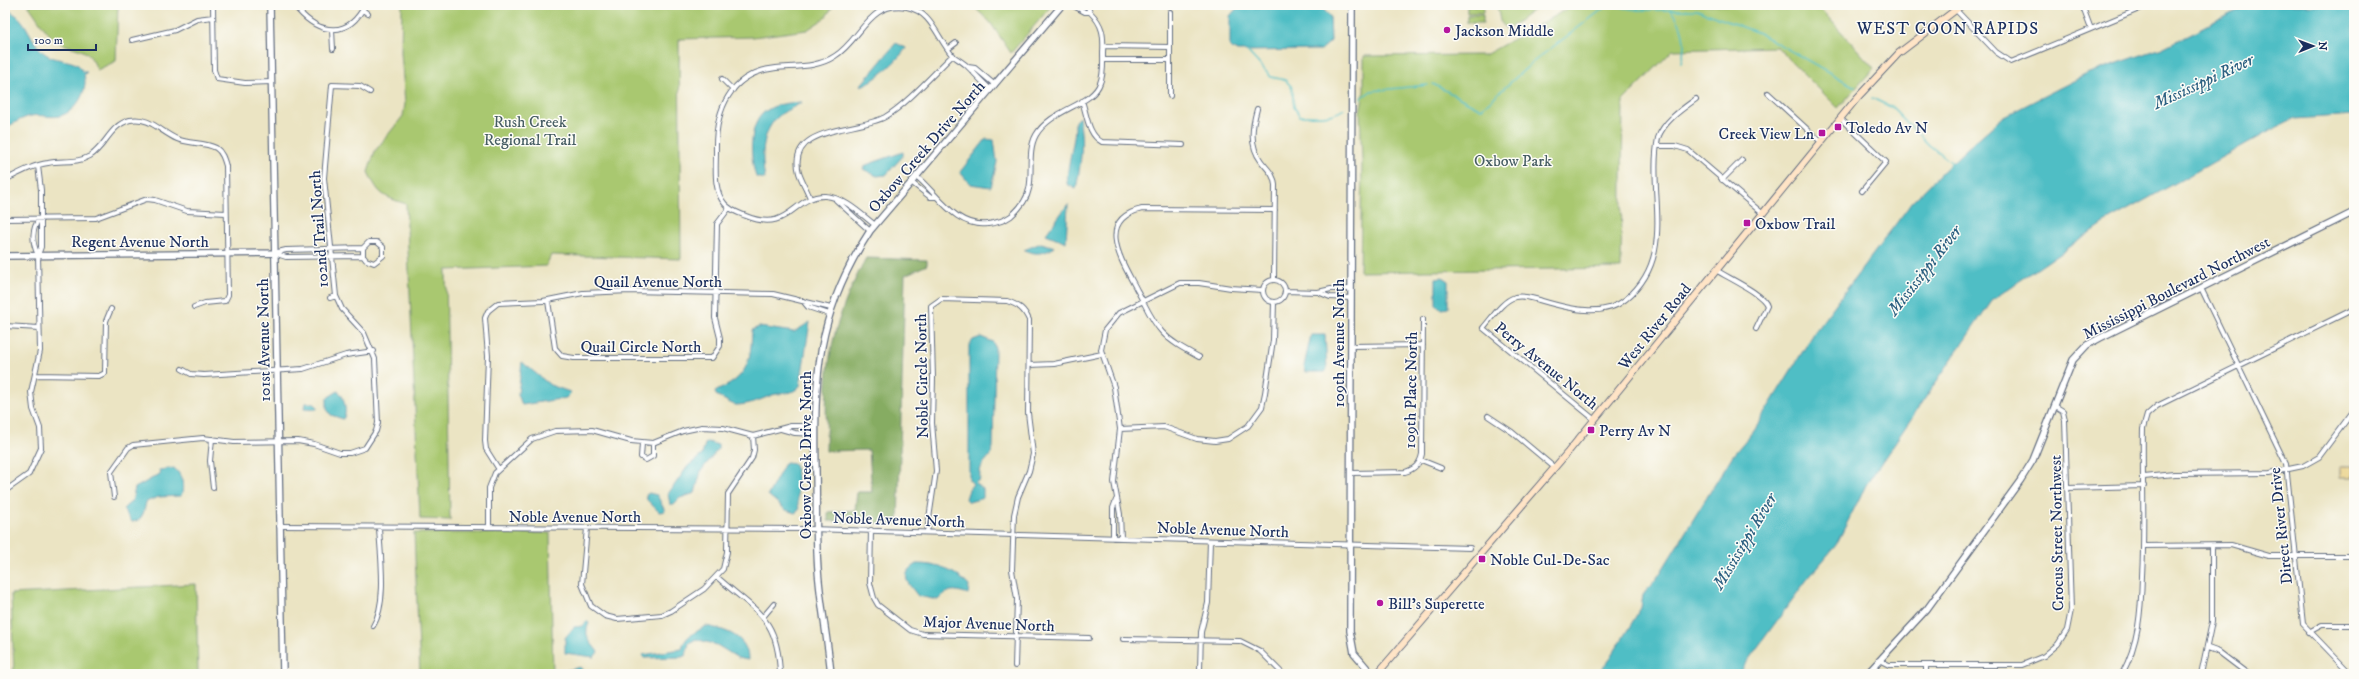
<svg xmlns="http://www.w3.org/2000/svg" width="2359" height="679" font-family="'IM FELL DW Pica',serif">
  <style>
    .green { fill: #a9c870; stroke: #627c67 }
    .forest { fill: #86ac62; stroke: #506e60 }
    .sand { fill: #eeda9e; stroke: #84847e }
    .water { fill: #4fbec5; stroke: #357692 }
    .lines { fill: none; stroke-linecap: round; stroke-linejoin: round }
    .stream { stroke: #4fbec5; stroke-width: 1.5 }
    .minor-casing { stroke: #646e81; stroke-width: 6 }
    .tertiary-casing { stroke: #646e81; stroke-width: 8 }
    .secondary-casing { stroke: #646e81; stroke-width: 8 }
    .minor { stroke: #fff; stroke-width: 4 }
    .tertiary { stroke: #fff; stroke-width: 5.5 }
    .secondary { stroke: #ffe4c6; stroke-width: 6 }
    .poi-dot { fill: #b5179e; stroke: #fdfcf7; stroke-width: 1.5 }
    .labels { text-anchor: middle; stroke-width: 3; stroke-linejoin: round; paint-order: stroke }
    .poi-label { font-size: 16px; fill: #1b2f5e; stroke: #fdfcf7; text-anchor: start }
    .park-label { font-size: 16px; fill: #465d63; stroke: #fdfcf7 }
    .street-label { font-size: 16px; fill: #1b2f5e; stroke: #fdfcf7 }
    .neighbourhood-label { font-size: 17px; letter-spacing: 1px; fill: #1b2f5e; stroke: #fdfcf7 }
    .water-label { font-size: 17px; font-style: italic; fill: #2d6182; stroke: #fdfcf7 }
  </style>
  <rect width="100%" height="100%" fill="#fdfcf7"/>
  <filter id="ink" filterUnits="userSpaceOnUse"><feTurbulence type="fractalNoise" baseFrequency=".025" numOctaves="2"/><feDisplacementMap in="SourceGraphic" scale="8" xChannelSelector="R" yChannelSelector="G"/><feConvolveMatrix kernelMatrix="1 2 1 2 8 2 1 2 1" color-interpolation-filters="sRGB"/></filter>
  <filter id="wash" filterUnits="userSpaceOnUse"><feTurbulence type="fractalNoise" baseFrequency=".012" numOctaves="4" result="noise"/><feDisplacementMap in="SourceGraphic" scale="16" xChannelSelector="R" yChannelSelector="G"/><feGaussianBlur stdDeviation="0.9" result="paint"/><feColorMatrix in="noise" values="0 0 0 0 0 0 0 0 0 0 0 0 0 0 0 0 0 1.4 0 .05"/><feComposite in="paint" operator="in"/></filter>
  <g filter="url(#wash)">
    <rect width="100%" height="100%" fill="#ebe4c3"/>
    <path class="green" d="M28,5H118L116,61L97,70C87,40 68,54 50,35C42,27 36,15 28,5Z
      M402,5H784C802,10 815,5 834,5L825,18L807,30L753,37L679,39L681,259L551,255L546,266L446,270L450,520L420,519L406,204C382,196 379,195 368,172L375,151L403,116L405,104L401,52Z
      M972,5H1052L1011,53L990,22Z
      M1483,5V13H1467V6Z
      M1497,5H1540L1507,30L1500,21Z
      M1574,5H1817L1874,68L1838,108L1777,47L1673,50L1623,101L1621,268L1360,272L1362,161L1360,112L1364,91V56L1485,55Z
      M1467,15H1483V23H1467Z
      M414,533H550L553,674H420Z
      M196,584L198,674H14L11,594Z"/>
    <path class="forest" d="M866,258L927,260V265L905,275L898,524L828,521V512L855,510L857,492H872L869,450L826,451C827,425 825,397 828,371C832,331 847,293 866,258Z"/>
    <path class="sand" d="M2339,467H2352V477H2339Z"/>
    <path class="water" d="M2248,5H2354V115L2294,119L2269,131L2102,224L1992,300L1866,485L1836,545L1806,581L1738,674H1598L1611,657L1641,608L1643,595L1659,575L1733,455L1754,430L1816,330L1913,201L1964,151L2003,117L2089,73L2162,48Z
      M1320,6L1330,16L1331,41L1321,50L1237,51L1230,47V16L1237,8Z
      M5,10C27,15 28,39 43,52C57,64 78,57 83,72H87L84,75C89,91 75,113 59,116C50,118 40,114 31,116C21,118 13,124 5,128Z
      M896,43L906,48C898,60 874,83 860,86Z
      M802,102C796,107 787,109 780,115C761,130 761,157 765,179L756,177C750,158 747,120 769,109C779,103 791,103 802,102Z
      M1079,117C1084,145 1081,161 1076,189L1067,184C1067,161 1076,142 1075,121Z
      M986,139L994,140L997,162L991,187L970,184L960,172Z
      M903,152V156L886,175L877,176L863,169L866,165Z
      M1068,204L1066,242L1046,234Z
      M1041,243L1055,247C1044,254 1036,255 1024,250Z
      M1442,277L1448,281V308L1442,309L1436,305V278Z
      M810,322L800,386C791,396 782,392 772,395C760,400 748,405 736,405C730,404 722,398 716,395L715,392C721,388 728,386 734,381C751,368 751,350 752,330L759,327L794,332Z
      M1311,335H1325L1327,369L1324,372H1306L1304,366Z
      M981,337L993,342L995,348L993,447C991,462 978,460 980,479L975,483L983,489V498L969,502L966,499L969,489L973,484L969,480V345L973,340Z
      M522,362L550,385L570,392V394L566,398L522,405L518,394Z
      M338,391C344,394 348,414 343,419L331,415L327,409V398Z
      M305,403H313L317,406V409L304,408Z
      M708,442L718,445V449L701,471L695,493L680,498L674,504H670L668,494L688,466L702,455L705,444Z
      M785,463L795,464C799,480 796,495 799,510L795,513L786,510L768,495Z
      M174,468C182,474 185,487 181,496L158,497L146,502C144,511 143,521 132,522L123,509L132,501L135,488L160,474L159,470Z
      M649,493L657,495L665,511L659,512L647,500L646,495Z
      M917,564C937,564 955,570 969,586L968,594C953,589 948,589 938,600L918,596C907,582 899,575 917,564Z
      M587,621L589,623C583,637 590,641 598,652L594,657L565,653V638L574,627L583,626Z
      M706,626C726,630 748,636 748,660L738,658L717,645L696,639L689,643L686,655L682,657L644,658L642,655L682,649C684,636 695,633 706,626Z
      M581,667L582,670L578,674H562L564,671Z"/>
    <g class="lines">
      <path class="stream" d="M1637,5L1638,10
        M1670,10C1684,24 1687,44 1681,63
        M1247,51L1271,77L1285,80L1292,87L1294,107L1300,116C1316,116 1331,118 1344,109
        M1433,84L1481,109L1533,62L1608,5L1638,10H1697L1759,33L1855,87
        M1361,98L1371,91L1428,85
        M1872,98L1893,108L1929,145L1951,162V166
        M1355,101H1356"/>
    </g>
  </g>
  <g filter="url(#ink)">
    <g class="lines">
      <g class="minor-casing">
        <path id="minor" d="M213,5L214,70L217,79L245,83L272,82
          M1087,5L1090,12
          M2082,5L2091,29
          M298,10C320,35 349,38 365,5
          M363,10L368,14
          M1956,10L1996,52L2011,62L2144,7
          M332,30L333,49
          M132,40L175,30L197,19L213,17
          M1104,46L1170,47
          M948,49L956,43
          M1103,60H1170
          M968,67L975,68L995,85
          M722,79L733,90
          M1768,93L1820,141
          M1170,96V12
          M1082,101C1087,115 1088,135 1102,142L1183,145
          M1257,109C1252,127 1249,145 1261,161C1267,169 1274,174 1275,185L1274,279
          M1840,118L1886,162L1862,191
          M1657,146H1675L1688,150L1762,213
          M916,176C938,194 955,228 988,224C996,223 1004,221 1011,216C1019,209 1027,200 1029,189C1033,172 1027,151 1036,135C1051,109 1093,105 1100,83C1104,74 1103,63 1103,53C1104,35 1103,25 1090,12H1085L1072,5
          M5,180C19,173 33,165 48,163C62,160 76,164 90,156C106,146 110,125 130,120C149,116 161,132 177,139C189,144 205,142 216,148C222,152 224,159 226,166L228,295L225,301L205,303L194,307
          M1722,180L1742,160
          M911,182L930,197H936
          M810,198C807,190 802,182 799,173C786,125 858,132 885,117C907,104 934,73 953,55
          M836,200L870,231
          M5,219L96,218L147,199L155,200L187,211L226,213
          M875,225C861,214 844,197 825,196C793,195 790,234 746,216C739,213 731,211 725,204C713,191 716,168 716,151C715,110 730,73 776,68C796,66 817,68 835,56C861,40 869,0 907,7C932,12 937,38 952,55C957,59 963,62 967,66C975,74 982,82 991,90
          M274,253L286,257L363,256L366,260L374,263L383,256V247L377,242H369L363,248V256
          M274,253L286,250L363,248
          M38,255C32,243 31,229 40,218
          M1716,270C1728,278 1764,294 1767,306L1756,329
          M1263 291a11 11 0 1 1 22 0a11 11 0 1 1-22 0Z
          M2201,288L2286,464L2303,624L2351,674
          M1285,291L1318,292L1331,289H1351
          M1318,292L1330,297L1351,298
          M330,298L336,296
          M548,301L555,348L562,356L574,358H712L720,346V338L715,318L717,224L729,208
          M803,301L808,307L829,314
          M5,326L39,328
          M1351,346L1423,345
          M1199,357C1186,350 1172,343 1162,332C1151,320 1145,304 1137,290C1123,263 1094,220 1142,209L1275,210
          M1029,365L1054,364L1102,354
          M182,369L191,374L204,375L303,369L346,355L374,351
          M35,375L99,376L105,373L106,321L111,309
          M1488,416L1512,432L1555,468
          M1595,420L1483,328C1492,318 1502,301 1515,297C1523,295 1532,298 1539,300C1567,308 1602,319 1626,299C1678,256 1647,194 1658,138C1664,121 1682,109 1696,99
          M781,429L795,433L816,434
          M1120,429L1164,427L1197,439L1215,441L1228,439L1248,426L1262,407L1265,393L1273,340L1274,302
          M212,439L210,461L213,488
          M642,443L641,457L646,460L653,456V443
          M1421,460L1441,468
          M498,468L486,449L485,441L488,356L485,318L488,311L498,303L543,301L583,293L630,291L773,294L831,308
          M1351,473L1405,472C1415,469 1420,464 1422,454L1423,319
          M2144,477L2174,474L2270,473L2303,466L2319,457L2354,410
          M2067,488L2144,486
          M5,491L29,474L41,448L40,428L33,409L31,392L40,351L38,255L41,247V190L38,166
          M114,497L111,472L128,448L133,445L203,438L234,442L298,441L314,444L340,453H350L365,448L376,431L378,423L375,359L364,333L342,309L336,296L324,178L332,85L360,86L370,92
          M279,526L810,529L1470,548
          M489,527V488L495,473L532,439L555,431L592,430L631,441L653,443L683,431L702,427L723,428L753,436L791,426H815
          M587,528L582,584L591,606L605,616L617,619L662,615L671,611L704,589L723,569L727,552L728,494L752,458L754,450L753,436
          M871,530L870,583L874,598L878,605L910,630L923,634L1089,638
          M927,532L936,471L932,423L933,378L931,306L941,299L1007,301C1019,305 1024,309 1029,320L1028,413L1033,454L1029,471L1018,497L1014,515L1012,570L1017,599L1015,666
          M1113,538V508L1116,500
          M1121,538L1120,514L1114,482L1120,429L1114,387L1101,350L1105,330L1119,313L1180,283H1199L1231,288L1262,290
          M2144,546L2231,545L2269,556H2354
          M717,577C756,612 778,616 780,674
          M763,617L774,604
          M373,626C388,602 380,554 379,527
          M2309,632L2322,625H2354
          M1123,639L1240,641L1260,651L1283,674
          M2208,648L2219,652L2248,674
          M1879,660L1889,665H2022L2044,656L2058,644L2067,630L2071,610L2065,420L2063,411L2055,406
          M1200,670L1201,632L1208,603L1210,541
          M1926,674V665
          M2122,674C2139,643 2141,611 2142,576C2145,527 2142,478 2143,429L2147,415L2157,406L2354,309
          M2201,674L2212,622V546"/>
      </g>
      <g class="tertiary-casing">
        <path id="tertiary" d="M270,5L283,674
          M1352,5L1350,631L1354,653L1372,674
          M5,256L274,253
          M831,674C828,643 822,612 819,581C815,545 817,508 816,472C814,376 816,313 870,231L1062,5
          M1867,674L1927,609L2020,481L2033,460L2073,360L2087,345L2100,338L2354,212"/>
      </g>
      <g class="secondary-casing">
        <path id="secondary" d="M1377,674L1568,452L1857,98L1899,53L1962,5"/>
      </g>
      <use href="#minor" class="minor"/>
      <use href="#tertiary" class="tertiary"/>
      <use href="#secondary" class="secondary"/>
    </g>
  </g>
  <g class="poi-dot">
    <circle cx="1447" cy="30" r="4"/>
    <rect x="1834" y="123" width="8" height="8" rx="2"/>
    <rect x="1818" y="129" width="8" height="8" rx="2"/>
    <rect x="1743" y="219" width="8" height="8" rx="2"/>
    <rect x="1587" y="426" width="8" height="8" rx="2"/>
    <rect x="1478" y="555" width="8" height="8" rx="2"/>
    <circle cx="1380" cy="603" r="4"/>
  </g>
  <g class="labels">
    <g class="poi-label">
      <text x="1455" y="36">Jackson Middle</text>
      <text x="1846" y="133">Toledo Av N</text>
      <text x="1814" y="139" text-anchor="end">Creek View Ln</text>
      <text x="1755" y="229">Oxbow Trail</text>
      <text x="1599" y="436">Perry Av N</text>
      <text x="1490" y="565">Noble Cul-De-Sac</text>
      <text x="1388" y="609">Bill's Superette</text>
    </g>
    <g class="park-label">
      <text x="530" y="127">Rush Creek<tspan x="530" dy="18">Regional Trail</tspan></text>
      <text x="1513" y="166">Oxbow Park</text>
    </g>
    <g class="street-label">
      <text transform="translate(926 146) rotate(-49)" y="6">Oxbow Creek Drive North</text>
      <text transform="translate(318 229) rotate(-94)" y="6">102nd Trail North</text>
      <text x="140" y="247">Regent Avenue North</text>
      <text x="658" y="287">Quail Avenue North</text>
      <text transform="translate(2176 287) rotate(-27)" y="6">Mississippi Boulevard Northwest</text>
      <text transform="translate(1654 326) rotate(-51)" y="6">West River Road</text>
      <text transform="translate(263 340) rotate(-91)" y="6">101st Avenue North</text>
      <text transform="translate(1338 343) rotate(-90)" y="6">109th Avenue North</text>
      <text x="641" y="352">Quail Circle North</text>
      <text transform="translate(1547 365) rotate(39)" y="6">Perry Avenue North</text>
      <text transform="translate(921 376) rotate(-91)" y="6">Noble Circle North</text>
      <text transform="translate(1410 390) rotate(-89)" y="6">109th Place North</text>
      <text transform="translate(805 455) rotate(-90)" y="6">Oxbow Creek Drive North</text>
      <text x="575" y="522">Noble Avenue North</text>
      <text transform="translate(899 519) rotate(2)" y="6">Noble Avenue North</text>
      <text transform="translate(2280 526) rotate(-96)" y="6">Direct River Drive</text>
      <text transform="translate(1223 529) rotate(2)" y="6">Noble Avenue North</text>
      <text transform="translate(2056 533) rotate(-91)" y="6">Crocus Street Northwest</text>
      <text transform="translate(989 623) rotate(2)" y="6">Major Avenue North</text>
    </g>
    <g class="neighbourhood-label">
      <text x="1948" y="34">WEST COON RAPIDS</text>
    </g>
    <g class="water-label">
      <text transform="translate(2203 81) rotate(-25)" y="6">Mississippi River</text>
      <text transform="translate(1924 270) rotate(-52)" y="6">Mississippi River</text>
      <text transform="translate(1744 541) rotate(-59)" y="6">Mississippi River</text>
    </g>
  </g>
  <rect width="2359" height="679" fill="none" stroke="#fdfcf7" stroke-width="20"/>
  <g transform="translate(2313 46) rotate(89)" stroke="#fdfcf7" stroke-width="3" paint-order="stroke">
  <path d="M0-3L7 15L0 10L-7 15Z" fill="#1b2f5e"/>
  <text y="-6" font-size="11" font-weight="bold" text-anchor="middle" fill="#1b2f5e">N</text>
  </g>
  <path d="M28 44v6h68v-6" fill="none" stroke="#1b2f5e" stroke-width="2"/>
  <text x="34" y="44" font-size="12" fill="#1b2f5e" stroke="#fdfcf7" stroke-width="3" paint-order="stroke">100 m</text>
</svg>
